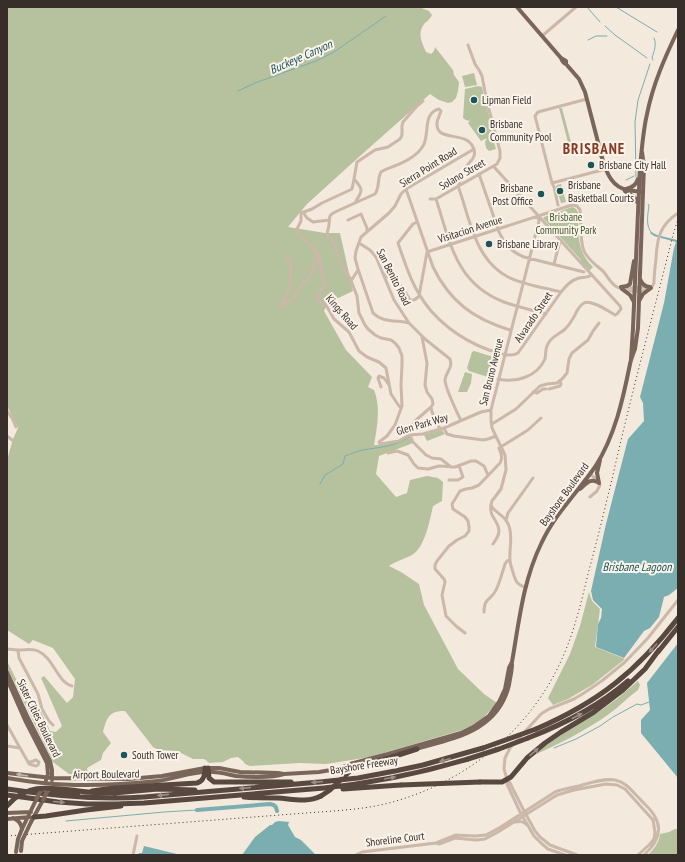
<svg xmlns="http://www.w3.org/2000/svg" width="685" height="862" font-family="'PT Sans Narrow',sans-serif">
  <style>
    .green { fill: #b5c29d }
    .water { fill: #7baeb0 }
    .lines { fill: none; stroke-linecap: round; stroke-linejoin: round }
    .stream { stroke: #7baeb0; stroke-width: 1 }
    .river { stroke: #7baeb0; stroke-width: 4 }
    .minor { stroke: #cbb8a9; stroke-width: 3 }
    .major { stroke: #7a655a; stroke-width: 4 }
    .highway { stroke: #594840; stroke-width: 5 }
    .rail { stroke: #382e29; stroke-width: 1; stroke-dasharray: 1 3; stroke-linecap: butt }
    .major-bridge { stroke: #7a655a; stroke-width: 4 }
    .highway-bridge { stroke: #594840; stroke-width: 5 }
    .oneway { fill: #998c84 }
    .oneway2 { fill: #c0b3a9 }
    .poi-dot { fill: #1d565a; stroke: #faf3ea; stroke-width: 1.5 }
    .labels { text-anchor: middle; stroke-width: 4; stroke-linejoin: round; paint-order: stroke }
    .poi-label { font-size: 11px; fill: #382e29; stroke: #faf3ea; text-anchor: start }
    .street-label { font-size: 11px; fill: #382e29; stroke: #faf3ea }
    .park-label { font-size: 11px; fill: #47572c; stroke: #faf3ea }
    .water-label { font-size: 12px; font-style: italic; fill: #1d565a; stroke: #faf3ea }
    .district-label { font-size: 15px; font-weight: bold; letter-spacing: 1px; fill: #883a21; stroke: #faf3ea }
  </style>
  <rect width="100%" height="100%" fill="#f3e9dd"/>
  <path class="green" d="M7,7H419L429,11L432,15C430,19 427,21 424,24C417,34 422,43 426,52L431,54L434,51L435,47L453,70L454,75L459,82L458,91L456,98L452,102L448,103L439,100L430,94L360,156L307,204L288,227L325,233H340L353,291L328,303L324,311L346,350L372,377L368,387L374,390C381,407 377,428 374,445H382L389,442L400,441L410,436L413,443L379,456L376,474L396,497L407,493L410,480L427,476L438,478L443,482L442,501L433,506C430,519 425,548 412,555C404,559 396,561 389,566L401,572L419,584L424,605L458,669L484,694L497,703L483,718L475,724L462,730L370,757L326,764L299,763L250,766L245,764L243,761L238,757L231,758L223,762L209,763L207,761L204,759H193L177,751L159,750L153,747L125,711C108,711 107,718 103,732L111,743L103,753L101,760L87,768L88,774H69L53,762L7,667V661L29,705L37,703L50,731L56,732L62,726L47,691L41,678L44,676L67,703L73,697L75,679L53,648L33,640L29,644L7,630V460L13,439L18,428L7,406Z
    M474,73L477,85L465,87L462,76Z
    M478,86L482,87L486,105L491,122L488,123L490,124L493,136H492L496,149L489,151L486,148L485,142L487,138L481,141L468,123L470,121L466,120L463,118L465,89Z
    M559,108H562L573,150H570Z
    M561,184L566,202L561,203L556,187L557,185Z
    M572,207L575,208L578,212C579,234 576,251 593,267L589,271L581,262V260L543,218L544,217Z
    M474,351L497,358L494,379L469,371L467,368L472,352Z
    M465,372L472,374L471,383L467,392H458Z
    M442,430L445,434L427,441L424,435Z
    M589,592L592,601L600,609L595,647L625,659L592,685L568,699L553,705L548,698L570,654L580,626Z
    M638,681L640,685L638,690C628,697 619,707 609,714C585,731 559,744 532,756L551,740L600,711L618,698Z
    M675,829H678V855H648C654,849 659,843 660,834L669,832Z"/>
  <path class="water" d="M651,232L657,235L677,240L678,239V588L669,595L664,597L659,617L650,628L644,631L624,658L596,647L598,624L601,618L602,609L593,600L591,591L606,524L628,439L644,421L643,403L640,397L664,303L674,248L676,242L654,236L650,233Z
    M678,643V778L641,733V720L650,710L647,683Z
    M279,821L289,822L288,825L295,837L301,840L316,855H242L255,837L270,825H272L275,822Z
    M144,846L181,855H138L139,853H142Z"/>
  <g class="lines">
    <path class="stream" d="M587,7L600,22
      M616,7L657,32
      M605,26L615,35L647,58
      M588,40L596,36H607
      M653,60L652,58C654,51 657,45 654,38
      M238,91L255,83L316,61L334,52L386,16
      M636,177L635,122L638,100L650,64
      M626,180L634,176
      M648,204L649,205C648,214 645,227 652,233
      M320,484L325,475L343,464L345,456C351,454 357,451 363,450C380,447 394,447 409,437
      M554,748L576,739L600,726L613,717L637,704L641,705L649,702
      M66,821L164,812L197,810"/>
    <path class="river" d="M197,810L270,804C275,805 276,806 277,811"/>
    <path class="minor" d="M542,36L576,7
      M495,168L620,306L621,309L617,314L615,315C608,311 591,299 584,303C580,305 576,312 575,315C572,320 570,324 566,328C561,334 551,336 548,344C545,348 546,354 545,359C537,377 516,383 498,379
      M479,174L499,232C505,244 511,252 524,257L584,272
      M354,179L352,189L350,190L322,203L312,209L301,213V221L297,229V233L310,244L318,253L320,256V266L324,279V284L318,297L319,301L326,305L334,319L349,332L359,351L367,357L379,362L386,368L391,394L399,406L401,408
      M552,183L606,169
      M406,189L433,267C450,302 474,319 510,330
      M430,199H436L497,164L500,158V151L487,102L482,76L479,70L475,64L468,45
      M436,199C450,242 456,284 504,302C517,307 532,310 546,314
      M356,202V201C363,190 363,189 354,179L357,162L375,150L388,147L400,139L402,135V126L403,122L417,106L423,101
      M490,205L519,196
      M558,205L554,187L552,183L535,116L538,112L587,99
      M303,212L307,218L313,222L329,220
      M348,220L361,214L367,228V232
      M417,222L413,224L398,243C404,260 409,278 419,294C434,320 461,340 489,350C498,353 510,358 518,353L561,292C566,286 571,280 579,278C583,277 588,278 591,275
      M359,243L370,250L376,257L394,300L409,323L425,339L450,359C453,369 446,371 445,380C445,388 457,412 461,421
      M554,264L560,241
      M384,274C390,279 397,281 402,287C405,290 407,298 411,300C415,301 417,298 419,296L427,252L572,205L577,206L580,210C582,223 579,238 584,251C588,260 596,265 603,271C608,277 611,284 617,287C624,291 631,291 639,291C646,291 651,290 654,283C654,275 655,267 656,259C657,238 660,225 678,213
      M351,281L358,270
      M624,288L649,287
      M281,305L282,306L293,298L301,286L311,276L317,257L315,250
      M281,305L288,293L290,285L291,265L290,261L286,256
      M409,323C397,320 383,323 373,313L358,269L355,258L356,251L361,237L389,213L395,206L401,194L406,189L474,149
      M422,337L427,363L425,385L427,392L432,399L433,404L431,407L415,421L412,427L410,435L413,442L426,455L432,458L441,459L451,467
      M381,387L378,378L379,376L384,378L389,385
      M549,389L560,386L561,384L560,381
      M533,392L537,393L543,389H546
      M431,407L432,412L440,429
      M7,411L12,418L16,427
      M492,424L516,409L540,386L547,384L557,383L562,379L567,373L569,359L572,353L588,340L593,331L599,323
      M444,428L447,434L454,436L483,440L488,439L496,436
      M7,436L12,440
      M380,444L379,442L387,436L395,425L402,406L401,385L402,365V356L399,348L395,343L391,340L381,338L375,335L368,329L365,325L359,313L357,296L350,278L339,260L334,243L327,235C327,232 329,228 329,224C330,216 328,216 335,212L375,194C380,187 377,179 381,172C385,169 388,169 392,167C403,163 417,156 423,146C430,135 422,113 439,109L441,111C440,115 437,119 437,123C436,143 465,130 473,147C474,149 475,153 474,156C473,160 469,162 467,166C463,172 461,179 458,186C470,218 474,259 508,277C522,284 545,288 561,292
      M380,444L399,441L409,435L423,434L444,428L481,412L491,410
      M388,453L397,451L408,455L414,464L418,468L428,469L439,466L455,467L471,461H476L484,466L488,475
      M590,474L597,480L600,485L597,491L590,497
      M449,480H458L463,477L459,466
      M491,505C495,514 505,514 509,526C513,537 509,549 510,560C510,563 511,566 512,569C515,578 515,585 526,587
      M506,520L508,513L533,478
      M493,544C500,534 501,530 495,520C493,517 491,514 491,511C490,508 491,504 492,501L501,489L506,470L505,455L492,428L491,420V410L539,221L538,217
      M484,612C484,597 491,601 496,590C500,582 502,573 505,564L507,561L510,560
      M465,633L456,626L446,616L442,595L445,582L444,579L435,569V565L437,561L449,546L457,540L465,536L469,531V527L468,521L465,517L453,509L452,504L460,491L466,489L472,488L479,485L500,463C503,457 501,454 499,448L528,430L541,418
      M7,649C11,649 15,650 20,650C26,650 32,648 38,651C54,658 57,682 72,686
      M18,650L19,658L38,694L42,709L49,721L53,725
      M7,725L28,762L29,764L36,766L38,765L39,762L36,760L31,762H28
      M7,746L20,748
      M507,780V784L520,812L534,836L541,843L548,849L565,855
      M515,822C520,821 523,821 527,825
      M436,843L439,844L455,838L476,840L485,839L498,832L557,795L574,790L606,784L617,785L625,789L653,820L655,832L654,839L650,844L638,855
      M133,855L137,836
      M356,855L362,852L436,843L456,835L475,836L486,835L499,828L555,792C563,789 570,788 579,786C590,783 603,778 615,780C626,782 632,791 639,798C644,804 652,810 655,817C664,832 655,845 644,855
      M577,855L550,845L540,837L535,831L523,809L510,783L507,779L504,769L505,758L510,748L541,714L549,709L574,699L584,693L603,680L625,662L648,638L678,600"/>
    <path class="major" d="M517,7L561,58C562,61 563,63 566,64
      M561,58L566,61V64L579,79L585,92L599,146C598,151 602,155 603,161C607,174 613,188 628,190C633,191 637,191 641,192
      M626,189C632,188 636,185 638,179
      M625,191L634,197L637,202
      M640,279C642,284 645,287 650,287
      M621,287L627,286L630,284L634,261
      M622,289L630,295L634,302
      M639,301L643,294L651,288
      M631,359L633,328L640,166C642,149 643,131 647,114C653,84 665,57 678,30
      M599,483L597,473L600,460
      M580,489C586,484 591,477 599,483
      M7,672L28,718L50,761L52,770V780
      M7,679L25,720L47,763L48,774L46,780
      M416,749C455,738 498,731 509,685C510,678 512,671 512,664
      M7,773L52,778L129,779L162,776L205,768H219L240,772L278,773L284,774L319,772L337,769L350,764L388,754L461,733L475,726L489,716L499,702L505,689L509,668L512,662C519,622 523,581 541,544C554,515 577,493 595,467C615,436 623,399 630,364C631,359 633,354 635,349C636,342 637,335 638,328L643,192L644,166L642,152
      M7,778C19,780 31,782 43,783C81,787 120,785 158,781C175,779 189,772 206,772C216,771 226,774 236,776C249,777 272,778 284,774
      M7,813L31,812
      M13,818C19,821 21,823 22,829
      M7,819L30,817
      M31,822L43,800
      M22,829L36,800"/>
    <path class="highway" d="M658,652L678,627
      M536,729C599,702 637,671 678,618
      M528,738C564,724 598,707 628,681
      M208,768L209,778L214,782H291
      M351,770L359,766L389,758L417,749
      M480,782H502L511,777L527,758L545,743L561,732L594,712L623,690L645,669L659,650
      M7,789C53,796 97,800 144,797L320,782L358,778L395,771L423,765L483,748
      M343,789L401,785
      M92,791L114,788L197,783C204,781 205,775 205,768
      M52,792L78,793
      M114,793L158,789L195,790
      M7,795L58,802L87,804H116L144,803L324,788C373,783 421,773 468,759
      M244,797C255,798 267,798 278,798C293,799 307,803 321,796
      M34,817L46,816L86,810L121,806"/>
    <path class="rail" d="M7,836L306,813C332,811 359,810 385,804C462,785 528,733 561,661C574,633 581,603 588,574C597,541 605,508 613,475C631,395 653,315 673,235L678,219"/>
    <path class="major-bridge" d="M36,800L42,788
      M43,800L49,788
      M21,851L22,841L31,822
      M16,852L18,839L22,829"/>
    <path class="highway-bridge" d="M483,748L536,729
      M468,759L499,749L528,738
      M401,785L480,782
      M321,796L330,790L351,770
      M7,806C27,782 52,788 79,791C91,793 102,793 114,793"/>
  </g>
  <defs><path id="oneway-solid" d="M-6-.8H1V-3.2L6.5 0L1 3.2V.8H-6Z"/></defs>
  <g class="oneway">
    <use href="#oneway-solid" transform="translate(653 648) rotate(132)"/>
    <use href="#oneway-solid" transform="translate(577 716) rotate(-28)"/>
    <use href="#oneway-solid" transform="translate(534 752) rotate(-41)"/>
    <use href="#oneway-solid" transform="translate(445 760) rotate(165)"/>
    <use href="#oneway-solid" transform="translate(390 778) rotate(-10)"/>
    <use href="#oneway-solid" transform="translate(317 782) rotate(175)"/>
    <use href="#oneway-solid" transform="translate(245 788) rotate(175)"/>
    <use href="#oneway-solid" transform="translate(163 795) rotate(174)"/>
    <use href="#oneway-solid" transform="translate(59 802) rotate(5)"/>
  </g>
  <use class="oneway2" href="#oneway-solid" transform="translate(22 775) rotate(-172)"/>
  <g class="poi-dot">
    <circle cx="474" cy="100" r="4"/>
    <circle cx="482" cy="130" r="4"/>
    <circle cx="591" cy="165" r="4"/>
    <circle cx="560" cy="191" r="4"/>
    <circle cx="541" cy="194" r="4"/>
    <circle cx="489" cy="244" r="4"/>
    <circle cx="124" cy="755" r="4"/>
  </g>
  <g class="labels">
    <g class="poi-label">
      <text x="482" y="104">Lipman Field</text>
      <text x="490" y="128">Brisbane<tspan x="490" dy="13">Community Pool</tspan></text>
      <text x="599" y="169">Brisbane City Hall</text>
      <text x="568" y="189">Brisbane<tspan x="568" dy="13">Basketball Courts</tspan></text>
      <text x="533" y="192" text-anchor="end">Brisbane<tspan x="533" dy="13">Post Office</tspan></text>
      <text x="497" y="248">Brisbane Library</text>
      <text x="132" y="759">South Tower</text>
    </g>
    <g class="street-label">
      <text transform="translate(428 167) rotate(-32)" y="4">Sierra Point Road</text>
      <text transform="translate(462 174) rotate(-30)" y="4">Solano Street</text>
      <text transform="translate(470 229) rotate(-18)" y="4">Visitacion Avenue</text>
      <text transform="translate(394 277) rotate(63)" y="4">San Benito Road</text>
      <text transform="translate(342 312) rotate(49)" y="4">Kings Road</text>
      <text transform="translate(533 317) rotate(-56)" y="4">Alvarado Street</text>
      <text transform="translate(491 372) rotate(-76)" y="4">San Bruno Avenue</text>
      <text transform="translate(422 424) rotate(-16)" y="4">Glen Park Way</text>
      <text transform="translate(564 494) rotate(-54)" y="4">Bayshore Boulevard</text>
      <text transform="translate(39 718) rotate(64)" y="4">Sister Cities Boulevard</text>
      <text transform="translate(364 765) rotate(-9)" y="4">Bayshore Freeway</text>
      <text transform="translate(106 774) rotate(-1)" y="4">Airport Boulevard</text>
      <text transform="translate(395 839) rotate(-7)" y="4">Shoreline Court</text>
    </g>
    <g class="park-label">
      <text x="566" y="221">Brisbane<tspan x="566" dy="13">Community Park</tspan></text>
    </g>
    <g class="water-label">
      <text transform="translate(301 57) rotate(-24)" y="4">Buckeye Canyon</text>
      <text x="637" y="571">Brisbane Lagoon</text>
    </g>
    <g class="district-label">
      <text x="594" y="154">BRISBANE</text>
    </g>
  </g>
  <rect width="685" height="862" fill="none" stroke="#382e29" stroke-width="16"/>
</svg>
